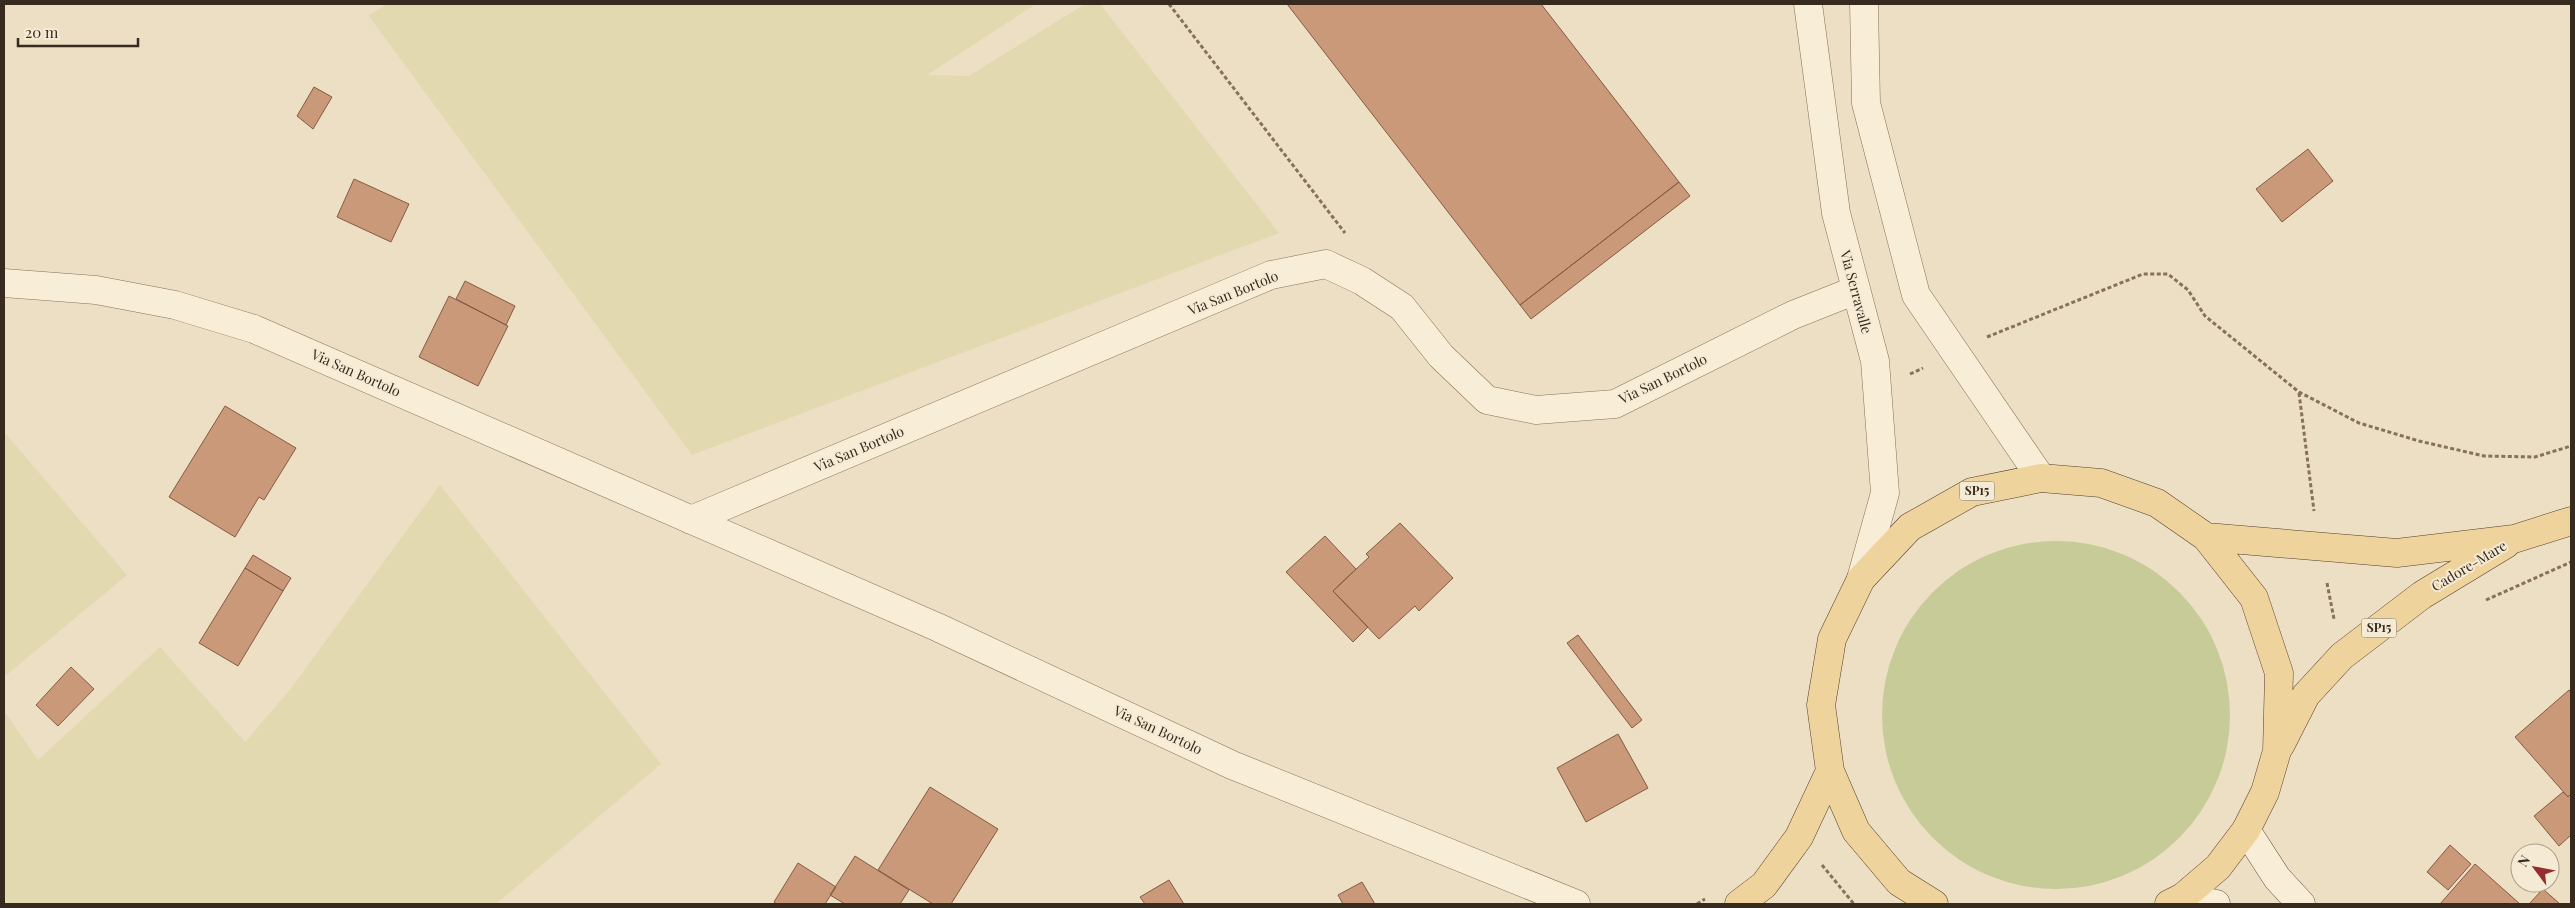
<svg xmlns="http://www.w3.org/2000/svg" width="2575" height="908" font-family="'Playfair Display',serif">
  <style>
    .farmland { fill: #e2d9b1 }
    .green { fill: #c6cb97 }
    .building { fill: #ca997a; stroke: #855a41 }
    .lines { fill: none; stroke-linecap: round; stroke-linejoin: round }
    .street-casing { stroke: #87715a; stroke-width: 29 }
    .secondary-casing { stroke: #69523e; stroke-width: 29 }
    .primary-casing { stroke: #553f2f; stroke-width: 29 }
    .path { stroke: #87715a; stroke-width: 3; stroke-dasharray: 4 2.5; stroke-linecap: butt }
    .street { stroke: #f8edd6; stroke-width: 28 }
    .secondary { stroke: #f8edd6; stroke-width: 28 }
    .primary { stroke: #efd39c; stroke-width: 28 }
    .labels { text-anchor: middle; stroke-width: 4; stroke-linejoin: round; paint-order: stroke }
    .shield { fill: #f5ead3; stroke: #706454; stroke-width: 1 }
    .shield-label { font-size: 12px; font-weight: bold; fill: #372a1e }
    .street-label { font-size: 14px; fill: #372a1e; stroke: #f5ead3 }
  </style>
  <rect width="100%" height="100%" fill="#eddfc3"/>
  <path class="farmland" d="M388,4H1036L927,75L969,76L1085,4H1100L1279,233L692,455L368,15Z
    M4,432L127,575L4,677Z
    M440,485L661,764L496,904H4V711L38,760L160,647L245,742L289,691Z"/>
  <path class="green" d="M1882 715a174 174 0 1 1 348 0a174 174 0 1 1-348 0Z"/>
  <path class="building" d="M1287,4H1541L1679,182L1520,305Z
    M314,87L332,97L313,129L297,116Z
    M2308,149L2333,181L2282,222L2256,189Z
    M354,179L409,204L391,242L337,217Z
    M1679,182L1690,196L1531,319L1520,305Z
    M465,281L515,306L506,325L456,299Z
    M449,296L508,326L478,386L419,357Z
    M225,406L296,448L264,500L259,497L235,537L169,497Z
    M1400,523L1453,578L1419,611L1415,606L1379,639L1333,591L1369,557L1366,554Z
    M1325,536L1356,569L1333,591L1368,627L1353,642L1286,572Z
    M253,555L291,578L283,591L245,568Z
    M245,568L283,591L238,666L199,643Z
    M1578,635L1642,720L1632,728L1567,643Z
    M71,667L94,689L58,726L36,705Z
    M2569,690L2571,693V794L2568,797L2515,737Z
    M1618,734L1648,788L1586,822L1557,768Z
    M930,787L998,829L951,904H933L878,870Z
    M2563,792L2568,797L2571,794V835L2559,846L2534,816Z
    M2450,845L2471,864L2448,890L2427,872Z
    M855,856L909,890L900,904H845L830,895Z
    M798,863L836,887L825,904H777L774,902Z
    M2475,864L2520,904H2440Z
    M1169,880L1184,904H1145L1140,897Z
    M1362,882L1375,904H1343L1338,895Z
    M2543,889L2560,904H2529Z"/>
  <g class="lines">
    <g class="street-casing">
      <path id="street" d="M1808,4L1836,213L1875,361L1885,493L1861,579
        M1864,4L1866,103L1916,295L2041,478
        M4,283L96,290L175,305L254,329L937,627L1232,765L1576,904
        M691,520L1271,275L1326,264L1362,281L1402,307L1441,356L1487,400L1536,410L1615,404L1793,315L1856,290"/>
    </g>
    <g class="secondary-casing">
      <path id="secondary" d="M2246,830L2277,878L2301,904
        M2183,897L2216,904"/>
    </g>
    <g class="primary-casing">
      <path id="primary" d="M2206,537L2397,553L2514,539L2571,521
        M2280,746L2306,695L2342,656L2422,595L2506,544
        M1739,904L1764,885L1799,837L1830,771
        M1934,904L1899,882L1856,831L1830,771L1821,705L1832,639L1861,579L1910,527L1972,492L2041,478L2101,483L2157,503L2206,537L2254,598L2279,673L2277,751L2265,792L2246,830L2218,867L2183,897L2169,904"/>
    </g>
    <path class="path" d="M1169,4L1345,233
      M1987,337L2143,274H2168L2188,290L2205,316L2299,392L2359,423L2419,441L2484,456L2535,457L2571,446
      M1910,374L1923,368
      M2299,393L2314,511
      M2327,583L2334,619
      M2486,600L2571,562
      M1822,865L1854,904
      M1697,904L1705,899"/>
    <use href="#street" class="street"/>
    <use href="#secondary" class="secondary"/>
    <use href="#primary" class="primary"/>
  </g>
  <g class="labels">
    <g class="shield">
      <rect x="1959.5" y="481.5" width="35" height="19" rx="4"/>
      <rect x="2361.5" y="618.5" width="35" height="19" rx="4"/>
    </g>
    <g class="shield-label">
      <text x="1977" y="495">SP15</text>
      <text x="2379" y="632">SP15</text>
    </g>
    <g class="street-label">
      <text transform="translate(1856 292) rotate(75)" y="5">Via Serravalle</text>
      <text transform="translate(1233 293) rotate(-22)" y="5">Via San Bortolo</text>
      <text transform="translate(356 373) rotate(24)" y="5">Via San Bortolo</text>
      <text transform="translate(1663 379) rotate(-26)" y="5">Via San Bortolo</text>
      <text transform="translate(859 449) rotate(-23)" y="5">Via San Bortolo</text>
      <text transform="translate(2469 566) rotate(-31)" y="5">Cadore-Mare</text>
      <text transform="translate(1158 730) rotate(25)" y="5">Via San Bortolo</text>
    </g>
  </g>
  <rect width="2575" height="908" fill="none" stroke="#372a1e" stroke-width="10"/>
  <g transform="translate(2535 868) rotate(302)"><circle r="24" fill="#f5ead3" stroke="#a99d8b"/>
  <path d="M0-4L9 19L0 12L-9 19Z" fill="#952c2f"/>
  <text y="-8" font-size="14" font-weight="bold" text-anchor="middle" fill="#372a1e">N</text>
  </g>
  <path d="M18 38v8h120v-8" fill="none" stroke="#372a1e" stroke-width="2.5"/>
  <text x="25" y="38" font-size="15" fill="#372a1e" stroke="#f5ead3" stroke-width="4" paint-order="stroke">20 m</text>
</svg>
